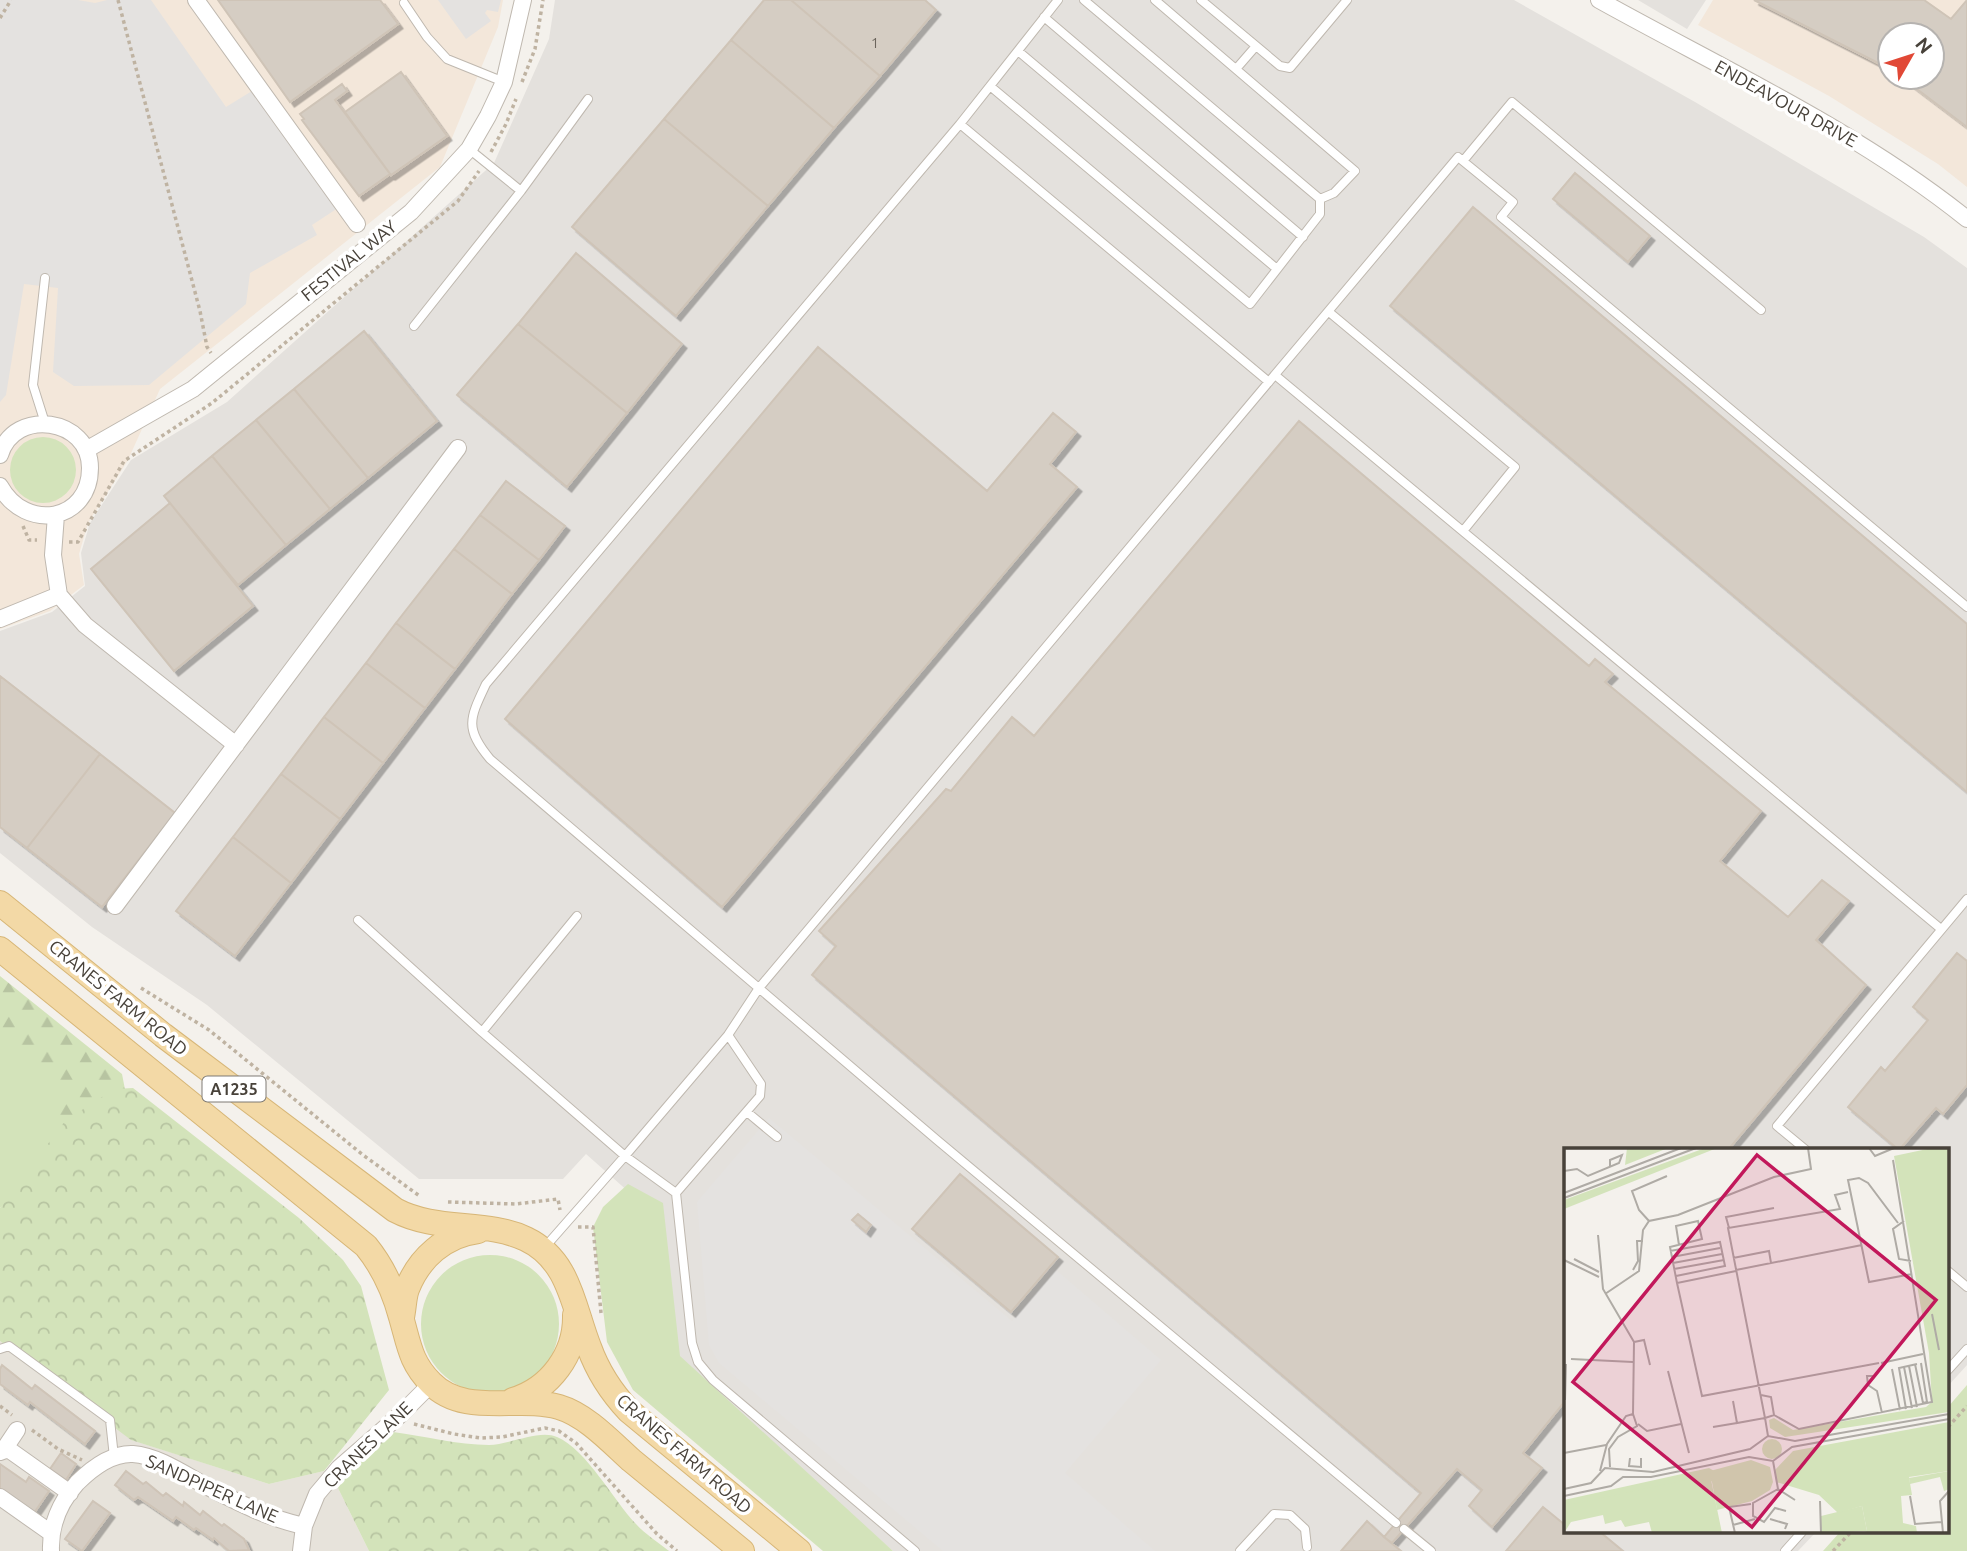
<svg xmlns="http://www.w3.org/2000/svg" width="1967" height="1551" font-family="Ubuntu,sans-serif">
  <style>
    .residential { fill: #e7e3db }
    .commercial { fill: #f3e7da; fill-rule: evenodd }
    .industrial { fill: #e4e1dd }
    .green { fill: #d3e3ba }
    .forest { fill: url(#forest-firs) }
    .park { fill: url(#park-crowns) }
    .parking { fill: #e4e2e0 }
    .building { fill: #d5cdc3; stroke: #cfc4b7; stroke-width: 2; filter: url(#shadow) }
    .lines { fill: none; stroke-linecap: round; stroke-linejoin: round }
    .lane-casing { stroke: #bfb8af; stroke-width: 10 }
    .street-casing { stroke: #bfb8af; stroke-width: 18 }
    .primary-casing { stroke: #d7b677; stroke-width: 26 }
    .path { stroke: #bfb3a2; stroke-width: 3.5; stroke-dasharray: 3.5 3.5; stroke-linecap: butt }
    .lane { stroke: #fff; stroke-width: 8 }
    .street { stroke: #fff; stroke-width: 16 }
    .primary { stroke: #f3d9a6; stroke-width: 24 }
    .labels { text-anchor: middle; stroke-width: 7; stroke-linejoin: round; paint-order: stroke }
    .number-label { font-size: 14px; fill: #6b655c }
    .shield { fill: #fff; stroke: #7f7b75; stroke-width: 2 }
    .shield-label { font-size: 16px; font-weight: bold; fill: #48423a }
    .street-label { font-size: 18px; fill: #48423a; stroke: #fff }
    .inset-road { fill: none; stroke: #afaba5; stroke-width: 2 }
    .view { fill: #c2185b; fill-opacity: 0.15; stroke: #c2185b; stroke-width: 3.5 }
    .inset-edge { fill: none; stroke: #48423a; stroke-width: 3.5 }
  </style>
  <defs>
    <pattern id="forest-firs" width="22" height="20" patternUnits="userSpaceOnUse" patternTransform="scale(1.75)"><rect width="22" height="20" fill="#d3e3ba"/><path d="M5 1l3.5 6h-7zM16 11l3.5 6h-7z" fill="#b7c4a1"/></pattern>
    <pattern id="park-crowns" width="20" height="18" patternUnits="userSpaceOnUse" patternTransform="scale(1.75)"><rect width="20" height="18" fill="#d3e3ba"/><path d="M2 6a3 3 0 1 1 6 0M12 15a3 3 0 1 1 6 0" fill="none" stroke="#b7c4a1"/></pattern>
    <filter id="shadow"><feDropShadow dx="4.5" dy="4.5" stdDeviation="0" flood-color="#0004"/></filter>
  </defs>
  <rect width="100%" height="100%" fill="#f4f1ec"/>
  <path class="residential" d="M0,1341L132,1440L269,1484L324,1471L335,1482L369,1551H0Z"/>
  <path class="commercial" d="M0,0H503L498,27L440,167L160,389L128,460L88,523L79,554L84,585L50,611L0,629Z
    M1713,0H1967V187L1938,164L1829,96L1698,25ZM1890,35H1932V77H1890Z"/>
  <path class="industrial" d="M555,0H1514L1695,102L1924,237L1967,268V1365L1948,1386V1150H1566V1532H1816L1798,1551H893L667,1354L657,1217L586,1154L563,1179H419L207,1005L92,927L0,853V631L52,612L85,586L81,553L90,523L131,460L227,402L494,163L549,39Z
    M1638,0H1706L1687,29Z"/>
  <path class="green" d="M10 470a33 33 0 1 1 66 0a33 33 0 1 1-66 0Z
    M0,996L114,1088L0,1208Z
    M628,1184L663,1203L680,1356L893,1551H823L633,1390L607,1342L593,1227L603,1207Z
    M421 1324a69 69 0 1 1 138 0a69 69 0 1 1-138 0Z
    M1967,1385V1551H1823L1840,1532H1948V1407Z"/>
  <path class="forest" d="M0,976L122,1074L143,1182L0,1230L55,1140L60,1094L13,1045L0,1035Z"/>
  <path class="park" d="M133,1088L299,1218L343,1260L361,1286L389,1390L324,1471L269,1484L131,1440L0,1341V1208L65,1121L114,1089Z
    M393,1432C424,1436 458,1445 489,1445C509,1445 539,1429 557,1437C587,1450 613,1500 636,1524C645,1534 658,1542 669,1551H369L335,1482Z"/>
  <path class="parking" d="M0,0H78L95,3L107,0H151L226,107L257,88L341,206L312,225L317,235L250,273L246,304L149,385L74,386L53,372L58,288L24,284L6,395L0,402Z
    M438,0H501L498,12L487,10L485,13L491,21L466,39Z
    M769,1118L1012,1321L1056,1270L1161,1360L1065,1473L1155,1551H943L719,1363L709,1345L697,1202Z"/>
  <path class="building" d="M218,0H380L398,24L290,102Z
    M764,0H791L880,76L834,128L731,40Z
    M791,0H925L936,10L880,76Z
    M1754,0H1924L1951,19L1967,0V127L1901,77H1932V35H1890V69Z
    M731,40L834,128L768,206L664,119Z
    M401,72L447,136L391,175L345,112Z
    M342,84L347,91L335,100L390,174L359,196L302,120L304,119L300,114Z
    M664,119L768,206L676,316L572,227Z
    M1575,173L1650,236L1628,262L1553,199Z
    M1473,207L1967,624V792L1390,306Z
    M576,253L682,344L627,413L518,324Z
    M518,324L627,413L567,487L457,395Z
    M364,331L437,421L368,478L294,389Z
    M818,347L987,491L1053,413L1076,432L1050,464L1077,487L722,907L505,719Z
    M294,389L368,478L330,509L256,420Z
    M256,420L330,509L286,545L212,456Z
    M1299,421L1589,666L1595,659L1613,674L1605,682L1761,811L1720,861L1788,917L1822,880L1849,901L1816,940L1866,985L1728,1150H1566V1400L1523,1453L1542,1468L1492,1527L1469,1506L1482,1490L1457,1469L1392,1543L1384,1537L1421,1493L812,975L836,946L819,931L946,789L951,791L1012,717L1034,736Z
    M212,456L286,545L238,585L164,496Z
    M506,481L565,526L539,560L480,515Z
    M170,503L253,606L174,671L91,569Z
    M480,515L539,560L512,594L454,549Z
    M454,549L512,594L455,669L396,623Z
    M396,623L455,669L425,708L366,663Z
    M366,663L425,708L383,763L324,717Z
    M0,676L100,754L27,848L0,827Z
    M324,717L383,763L340,819L281,774Z
    M100,754L175,813L102,907L27,848Z
    M281,774L340,819L291,883L233,837Z
    M233,837L291,883L235,956L176,911Z
    M1957,953L1967,961V1085L1943,1114L1936,1108L1899,1150L1848,1107L1881,1067L1885,1071L1928,1020L1913,1007Z
    M960,1174L1058,1257L1011,1312L912,1229Z
    M858,1214L871,1225L866,1232L852,1220Z
    M2,1365L32,1389L35,1385L95,1431L85,1444L30,1402L28,1405L0,1384V1369Z
    M61,1453L76,1464L66,1480L50,1469Z
    M0,1464L26,1482L29,1477L49,1491L34,1513L0,1488Z
    M126,1471L143,1484L146,1482L163,1496L166,1493L183,1506L184,1502L200,1515L203,1511L222,1526L224,1524L244,1539L249,1550L229,1551L214,1538L213,1540L196,1528L194,1530L176,1517L173,1521L138,1497L134,1500L115,1485Z
    M93,1501L110,1513L82,1551L65,1539Z
    M1543,1507L1565,1525L1566,1523V1532H1600L1623,1551H1506Z
    M1367,1521L1384,1537L1401,1551H1341Z"/>
  <g class="lines">
    <g class="lane-casing">
      <path id="lane" d="M1084,0L1320,199
        M1201,0L1280,66L1290,68L1347,0
        M404,3L427,37L447,59L504,82
        M1044,17L1303,237
        M1018,51L1277,269
        M1236,69L1256,46
        M990,86L1250,304L1320,214V199L1334,193L1355,171L1155,0
        M960,124L1058,0
        M1463,161L1512,102L1761,310
        M521,191L588,99
        M45,278L33,385L45,423
        M1329,312L1515,467L1463,531
        M414,326L521,191L469,149
        M1275,375L1941,929
        M1269,382L960,124L486,684C470,718 464,728 490,759L937,1140L1396,1523
        M577,916L482,1032L625,1156L728,1035L759,988L1458,157L1513,202L1501,217L1967,607
        M358,920L482,1032
        M747,1112L777,1137
        M1806,1150L1777,1126L1967,899
        M676,1193L760,1096L761,1084L728,1035
        M545,1247L625,1156L676,1193L692,1343L698,1362L713,1380L915,1551
        M1948,1271L1967,1287
        M0,1349L9,1346L110,1420L114,1457
        M1948,1370L1967,1349
        M1404,1529L1431,1551
        M1240,1551L1274,1514L1290,1515L1305,1529L1307,1547
        M1785,1551L1802,1532"/>
    </g>
    <g class="street-casing">
      <path id="street" d="M196,0L357,224
        M1599,0C1723,69 1856,130 1967,219
        M86,450L193,389L411,212L469,149L488,116L504,82L523,0
        M0,455C14,407 90,418 90,468C90,521 26,533 0,486
        M56,515L53,555L59,595L85,625L236,745
        M0,619L59,595
        M115,906L458,448
        M3,1451L17,1430
        M0,1452L8,1449L70,1493
        M0,1497L51,1533
        M51,1551C50,1526 60,1502 77,1483C91,1469 112,1453 133,1454C158,1456 184,1474 206,1486C237,1502 270,1519 304,1526
        M301,1551L304,1526L317,1494L339,1468L401,1414L431,1384"/>
    </g>
    <g class="primary-casing">
      <path id="primary" d="M0,903L163,1035L395,1210C436,1232 486,1220 526,1239C570,1260 573,1307 589,1347C598,1372 611,1392 629,1411L799,1551
        M0,949L366,1246C383,1267 394,1291 401,1317C409,1344 410,1362 431,1383C464,1417 518,1395 559,1407C586,1415 610,1441 631,1460C668,1490 705,1521 742,1551
        M402,1317C404,1308 404,1297 407,1289C419,1258 445,1235 478,1231
        M513,1400C550,1389 576,1354 575,1315"/>
    </g>
    <path class="path" d="M118,0L200,311L207,347L211,353
      M0,18L11,0
      M522,82L535,49L543,0
      M491,152L506,124L516,99
      M23,526L29,540H37
      M69,542H78L124,461L212,403L458,201L479,171
      M141,988L209,1030L363,1155L421,1197
      M448,1202L516,1204L558,1199L560,1210
      M578,1227H593L601,1313
      M0,1406L12,1415
      M414,1424L454,1434L481,1438L502,1437L545,1428L559,1431L576,1443L657,1534L677,1551
      M1948,1427L1967,1406
      M32,1430L58,1449L82,1460
      M1833,1551L1851,1532"/>
    <use href="#lane" class="lane"/>
    <use href="#street" class="street"/>
    <use href="#primary" class="primary"/>
  </g>
  <g class="labels">
    <g class="number-label">
      <text x="875" y="48">1</text>
    </g>
    <rect class="shield" x="202.5" y="1076.5" width="63" height="25" rx="5"/>
    <g class="shield-label">
      <text x="234" y="1095">A1235</text>
    </g>
    <g class="street-label">
      <text transform="translate(1786 104) rotate(29)" y="6">ENDEAVOUR DRIVE</text>
      <text transform="translate(349 261) rotate(-39)" y="6">FESTIVAL WAY</text>
      <text transform="translate(118 998) rotate(39)" y="6">CRANES FARM ROAD</text>
      <text transform="translate(368 1445) rotate(-44)" y="6">CRANES LANE</text>
      <text transform="translate(684 1454) rotate(41)" y="6">CRANES FARM ROAD</text>
      <text transform="translate(212 1489) rotate(24)" y="6">SANDPIPER LANE</text>
    </g>
  </g>
  <g transform="translate(1564 1148)">
    <rect width="385" height="385" fill="#f4f1ec"/>
    <path d="M63,0H104L61,17ZM141,0H153L0,61V52ZM368,0H385V264L221,289L206,280L205,272L210,270L229,282L362,259L368,254L365,205L330,8ZM198 301a10 10 0 1 1 20 0a10 10 0 1 1-20 0ZM145,322L158,385H88L85,374L61,379L57,372L41,376L39,367L7,374L0,385V356ZM385,323V341L380,343L376,329L346,336L345,330Z" fill="#d3e3ba"/>
    <path d="M145,320L159,328L146,334L131,330L0,358V352Z" fill="#d3e3ba"/>
    <path d="M298,358L303,383L257,385V368Z" fill="#d3e3ba"/>
    <path d="M385,274V323L345,329L348,347L337,348L339,375L352,378L353,385H297L303,383L298,358L274,365L255,347L212,334L211,322L229,303ZM187,312L206,319L209,334L206,342L188,353L153,362L146,323Z" fill="#d3e3ba"/>
    <path class="inset-road" d="M305,0L311,8L330,0M0,23L13,21L24,28L55,15L58,7L46,12V18M0,45L117,0M0,50L132,0M85,73L75,62L68,43L103,28M340,73L329,81L335,111L347,113M334,75L304,35L295,30L284,32L305,134L348,126M165,80L162,69L210,60M34,87L39,141L70,194L69,266M106,103L156,94L161,118L112,128M108,109L156,100M169,110L205,103L207,115M10,111L35,124M0,112L35,129M109,115L158,106M110,121L160,112M69,122L74,113L73,93H79M172,122L298,97M172,123L113,135L138,248L315,215M113,135L106,99L138,91L134,73L112,78L115,97M41,146L75,123L79,82L85,73L114,67L210,29L247,21L244,0M368,166L375,202M70,194L80,192L86,217M7,211L69,214M317,215L359,206M351,216L359,255L363,254L357,215M345,218L353,259M340,219L348,260M328,221L336,262M104,223L125,305M310,228H303L304,237L313,243L318,265M197,247L207,249L210,267M1,252L2,216M169,253L173,275L201,270L164,80L276,61L271,47L284,44M342,261L335,220L353,216M74,276L83,283L117,276M149,279L173,275M204,288L201,270L210,267L235,281L368,254L329,12M0,305L42,297M66,310L65,318L77,319V310M209,313L214,341L231,352M46,319L45,301L54,289L73,278L69,266M36,323L43,296L62,268L69,266M0,341L27,335L41,320L89,324L186,301L204,288L231,293L385,266M214,341L189,355V368L200,374L211,360L222,363M0,348L47,338L59,329H87L185,309L209,313L228,299L385,271M346,348L351,376L377,374M256,353L257,385M206,371L223,376L221,381M169,377L191,371M171,385L165,359L187,356M379,385L376,353L385,343"/>
    <path class="view" d="M193,7L372,152L188,379L9,234Z"/>
    <rect width="385" height="385" class="inset-edge"/>
  </g>
  <g transform="translate(1911 56) rotate(51)"><circle r="33" fill="#ffffff" stroke="#b6b3b0" stroke-width="2"/>
  <path d="M0-5L12 26L0 18L-12 26Z" fill="#e14836"/>
  <text y="-10" font-size="19" font-weight="bold" text-anchor="middle" fill="#48423a">N</text>
  </g>
</svg>
